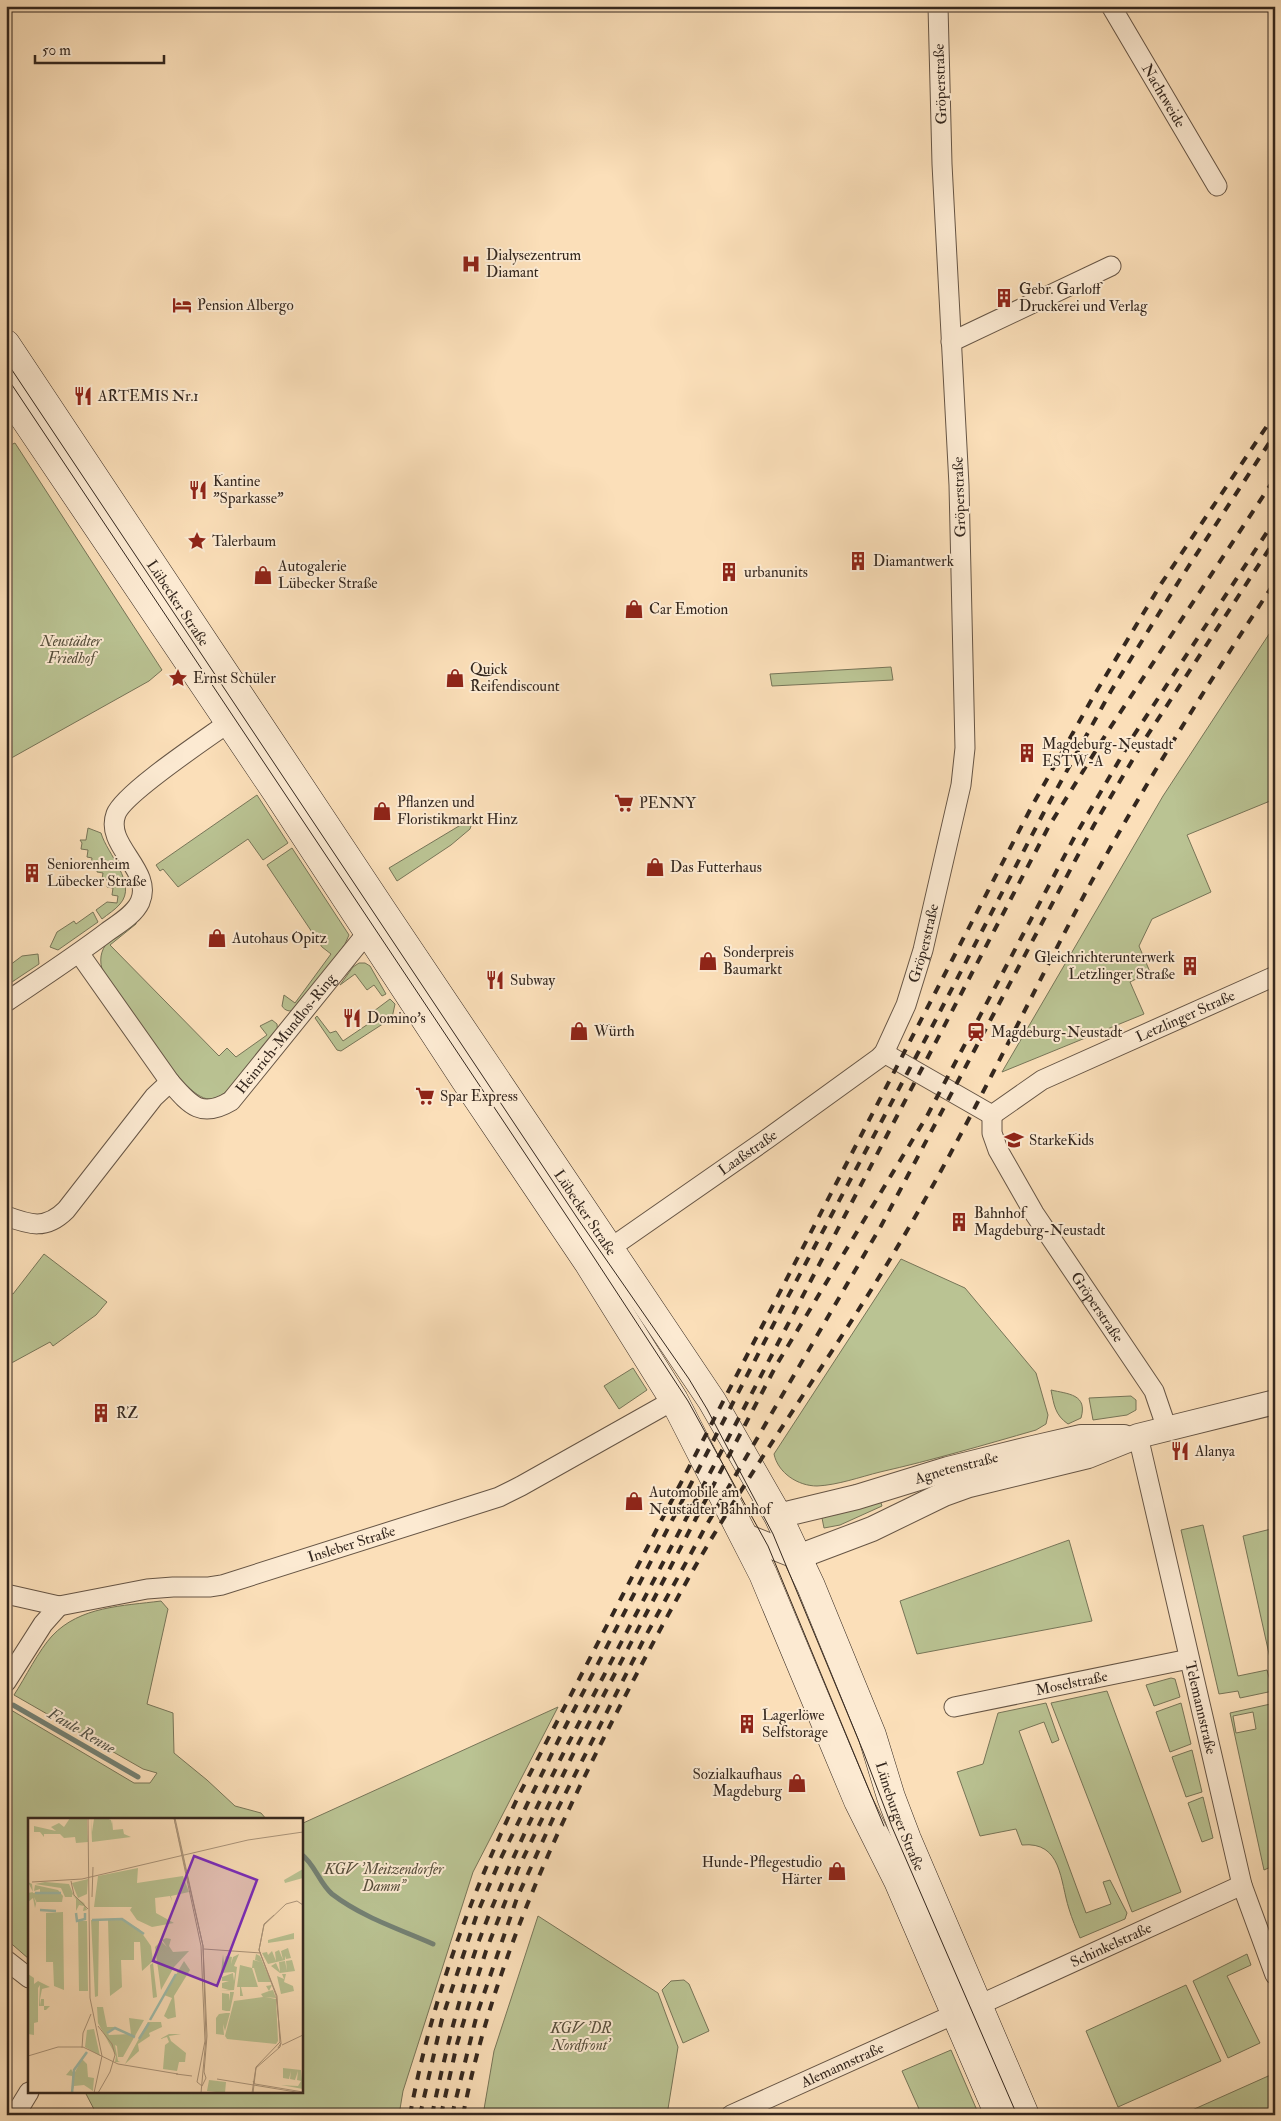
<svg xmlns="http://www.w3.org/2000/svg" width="1281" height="2121" font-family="'IM FELL Double Pica',serif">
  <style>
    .green { fill: #bac393; stroke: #777558; fill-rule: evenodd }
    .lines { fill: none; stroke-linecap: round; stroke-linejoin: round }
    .stream { stroke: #748174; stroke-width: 5 }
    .minor-casing { stroke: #665545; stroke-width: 21 }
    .tertiary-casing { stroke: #665545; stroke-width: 26 }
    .secondary-casing { stroke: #34271e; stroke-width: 29 }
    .minor { stroke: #fcead2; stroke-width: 19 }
    .tertiary { stroke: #fcead2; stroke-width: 24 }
    .secondary { stroke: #fcead2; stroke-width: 28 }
    .tram { stroke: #34271e; stroke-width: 1 }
    .rail { stroke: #34271e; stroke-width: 4; stroke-dasharray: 9 9; stroke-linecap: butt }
    .labels { text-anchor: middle; stroke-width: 4; stroke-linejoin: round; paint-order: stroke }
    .street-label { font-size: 15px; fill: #34271e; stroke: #fcead2 }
    .poi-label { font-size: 15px; fill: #34271e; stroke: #fcead2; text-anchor: start }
    .park-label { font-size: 15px; font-style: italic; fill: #564e3b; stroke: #fcead2 }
    .water-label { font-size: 16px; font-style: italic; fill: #545449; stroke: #fcead2 }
    .inset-river { fill: none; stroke: #9fbdad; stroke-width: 2.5 }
    .inset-road { fill: none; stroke: #ab957b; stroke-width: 1 }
    .view { fill: #7b2cbf; fill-opacity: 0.15; stroke: #7b2cbf; stroke-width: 2.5 }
    .inset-edge { fill: none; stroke: #34271e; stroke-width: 2.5 }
  </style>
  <rect width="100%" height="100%" fill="#fbdfb9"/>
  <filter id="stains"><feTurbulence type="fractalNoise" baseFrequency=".004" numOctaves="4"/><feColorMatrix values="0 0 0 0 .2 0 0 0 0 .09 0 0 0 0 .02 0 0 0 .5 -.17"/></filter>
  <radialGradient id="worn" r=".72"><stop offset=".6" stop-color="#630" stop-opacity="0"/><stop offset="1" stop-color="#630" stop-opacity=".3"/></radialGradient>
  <path class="green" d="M15,443L162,670L149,681L6,761V447Z
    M1273,628L1275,799L1187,835L1211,892L1152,919L1139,946L1150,972L1130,982L1144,1014L1002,1072L1163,796Z
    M891,667L893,680L772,686L770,674Z
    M257,795L288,843L263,860L248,839L178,887L163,869L160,871L156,865Z
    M474,817L470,829L451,845L397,881L389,868Z
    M88,828L101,833C107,854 138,884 120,904C115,910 108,914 102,919L96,910L107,902L117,903L118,896L112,895L113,888L107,887L108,880L102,879L103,873L97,872L98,865H91L92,858L87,857L88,850L81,849L82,843L80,840H86Z
    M292,848L349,935L345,944L296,1010C290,1012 285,1011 282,1006L284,995L295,1003L331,954L322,947L267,865Z
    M93,912L98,922L58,950L50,947L57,932L74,921L76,924Z
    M136,920V924L110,945L219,1056L227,1048L236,1057L267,1035L260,1026L272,1020L277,1024C280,1042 258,1058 247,1070C237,1080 224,1099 209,1099C182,1099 118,993 102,969C95,943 119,933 136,920Z
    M38,954L39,964L6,986V968L22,956Z
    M359,963H365L370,966L386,994L382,996L374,985L367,990L355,974L340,985L353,967Z
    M390,999L395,1004L392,1018L341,1051L337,1050L315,1018L317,1016L330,1033L336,1031L343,1041L377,1018L372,1010L374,1011Z
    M44,1254L107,1302L96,1315L53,1346L50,1342L6,1366V1292L13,1294Z
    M901,1259L965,1288L1036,1373L1048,1415L1046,1424L1036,1430C984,1445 933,1460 880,1472C860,1477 838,1485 817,1486C798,1486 778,1473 774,1454Z
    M633,1368L647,1390L619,1409L604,1386Z
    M1051,1390C1068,1394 1088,1394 1081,1418L1068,1424C1055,1415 1054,1405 1051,1390Z
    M1131,1396L1136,1400V1410L1127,1415L1093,1420L1089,1398Z
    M880,1500L882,1506L840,1525L824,1528L821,1513Z
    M1203,1525L1238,1676L1267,1670L1273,1691L1240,1698L1238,1691L1219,1694L1181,1530Z
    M1275,1528V1681L1243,1536Z
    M1069,1540L1092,1621L917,1654L900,1601Z
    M161,1601L168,1609L147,1704L173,1713L174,1753L207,1780L235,1806L261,1813L267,1820H29V1959L6,1939V1707L134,1783H150L157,1773L143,1769L14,1695C25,1678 39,1650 52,1636C80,1606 123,1606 161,1601Z
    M1171,1678L1175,1679L1180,1697L1154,1706L1146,1685Z
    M1107,1691L1181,1892L1132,1912L1051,1703Z
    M1046,1703L1059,1740L1052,1743L1044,1722L1019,1731L1086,1913L1111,1904L1103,1882L1110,1880L1127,1913L1125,1919L1080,1938C1076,1928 1072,1919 1069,1909C1060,1881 1062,1841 1022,1845L1016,1829L980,1836L957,1772L983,1764L998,1713Z
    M1181,1703L1191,1744L1170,1752L1156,1712Z
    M1275,1703V1865L1264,1870L1230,1713ZM1253,1712L1256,1729L1236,1733L1233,1716Z
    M558,1707L473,1872L403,2091L399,2115H97L85,2092H301V1824Z
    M1192,1750L1202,1792L1186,1797L1172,1757Z
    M1203,1797L1213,1838L1202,1842L1188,1803Z
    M538,1916L658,1993L678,2047L667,2115H483L494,2051Z
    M1247,1954L1251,1965L1227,1976L1260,2043L1228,2058L1193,1981Z
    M684,1980L689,1984L709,2031L683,2043L662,1990L671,1981Z
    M1186,1985L1221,2061L1118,2107L1086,2031Z
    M951,2050L979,2115H918L916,2110L919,2109L902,2071Z
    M1275,2073V2115H1181Z"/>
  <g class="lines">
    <path class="stream" d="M13,1705L138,1777
      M301,1854C315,1864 319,1883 332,1894C362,1917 399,1929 433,1944"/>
    <g class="minor-casing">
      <g id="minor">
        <path id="s1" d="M1111,6L1217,186"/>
        <path d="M951,342L1111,266"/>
        <path d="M79,953L170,1082"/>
        <path d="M6,1002C40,979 74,957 107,932C118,924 134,915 140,902C154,870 104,846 116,814C124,793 206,739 228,723"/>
        <path d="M884,1053L992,1115"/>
        <path id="s2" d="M992,1115V1133L998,1150L1034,1213L1154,1391L1167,1429"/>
        <path id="s3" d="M992,1115L1042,1080L1275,976"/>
        <path id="s4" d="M6,1216C30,1225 46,1230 66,1210L154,1097L170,1082C190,1105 201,1119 231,1101L375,923"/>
        <path id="s5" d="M609,1249L767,1139L879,1058L884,1053L906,1005L923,950L961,785L965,748L959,485L942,164L938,6"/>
        <path id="s6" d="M1138,1436L1242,1885L1275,1975"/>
        <path id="s7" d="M6,1594L59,1606L147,1589L173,1587H209L222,1585L499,1497L521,1486L674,1400"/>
        <path d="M6,1682L43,1624L59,1606"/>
        <path id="s8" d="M954,1707L1189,1659"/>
        <path d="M6,1960L29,1978"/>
        <path id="s9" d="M979,2005L1242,1885"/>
        <path d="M15,2115L29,2092"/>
        <path id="s10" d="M731,2115L955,2014"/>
      </g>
    </g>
    <g class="tertiary-casing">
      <g id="tertiary">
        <path id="s11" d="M778,1516L857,1497L948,1469L1033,1448L1081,1437H1124"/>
        <path d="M745,1536L798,1557L872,1529L944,1494L969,1485L1088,1456L1138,1436L1275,1402"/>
      </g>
    </g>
    <g class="secondary-casing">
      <g id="secondary">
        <path id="s12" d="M6,344L384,913L712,1401L778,1516L811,1586L872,1735L891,1797L907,1839L1025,2115"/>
        <path d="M6,391L277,793L465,1080L589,1264L674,1400L763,1574L858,1801L898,1881L999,2115"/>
      </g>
    </g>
    <use href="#minor" class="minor"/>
    <use href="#tertiary" class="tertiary"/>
    <use href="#secondary" class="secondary"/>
    <path class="tram" d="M6,361L578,1219L689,1379L707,1409L773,1534L863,1751L892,1827L1017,2115
      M6,376L572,1224L688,1401L768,1546L884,1826"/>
    <path class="rail" d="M410,2115C431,2002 470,1896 520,1793L1032,806L1093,697L1161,584L1275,414
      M420,2115L442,2019L477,1914L500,1860L559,1739L784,1304L934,1023L1043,814L1111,691L1179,581L1275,434
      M432,2115C444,2058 458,2001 477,1946C503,1876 535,1810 568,1744L1049,826L1108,731L1275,478
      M441,2115L457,2044L471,1997L486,1951L518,1869L575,1750L693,1524L777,1364L927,1116L1075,836L1134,735L1275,520
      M452,2115L477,2014L517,1898L555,1814L644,1639L706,1526L881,1226L1094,825L1145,739L1275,540
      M463,2115C492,1970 552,1838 619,1708C650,1648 681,1589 716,1531C778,1429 848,1332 908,1229C973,1118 1028,1001 1088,888C1145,783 1209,682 1275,582"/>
  </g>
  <defs>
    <g id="hospital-bare" transform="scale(1.5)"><path d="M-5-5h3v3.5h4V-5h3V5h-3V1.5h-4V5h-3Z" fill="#8f2418" stroke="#fcead2" stroke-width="2.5" paint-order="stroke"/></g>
    <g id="building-bare" transform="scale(1.5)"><path d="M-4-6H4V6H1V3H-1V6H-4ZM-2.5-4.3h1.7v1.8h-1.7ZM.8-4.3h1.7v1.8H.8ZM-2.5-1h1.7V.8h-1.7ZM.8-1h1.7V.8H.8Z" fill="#8f2418" stroke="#fcead2" stroke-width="2.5" paint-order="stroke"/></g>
    <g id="hotel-bare" transform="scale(1.5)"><path d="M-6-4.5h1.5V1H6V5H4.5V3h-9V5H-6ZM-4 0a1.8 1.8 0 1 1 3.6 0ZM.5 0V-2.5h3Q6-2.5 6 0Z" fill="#8f2418" stroke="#fcead2" stroke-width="2.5" paint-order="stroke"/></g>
    <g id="restaurant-bare" transform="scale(1.5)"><path d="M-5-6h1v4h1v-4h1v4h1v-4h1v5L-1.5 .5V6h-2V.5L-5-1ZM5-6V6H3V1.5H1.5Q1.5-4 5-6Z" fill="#8f2418" stroke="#fcead2" stroke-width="2.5" paint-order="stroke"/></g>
    <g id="sight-bare" transform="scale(1.5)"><path d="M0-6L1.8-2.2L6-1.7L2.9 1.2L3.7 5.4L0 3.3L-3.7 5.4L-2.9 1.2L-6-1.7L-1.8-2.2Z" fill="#8f2418" stroke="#fcead2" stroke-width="2.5" paint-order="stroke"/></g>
    <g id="shop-bare" transform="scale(1.5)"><path d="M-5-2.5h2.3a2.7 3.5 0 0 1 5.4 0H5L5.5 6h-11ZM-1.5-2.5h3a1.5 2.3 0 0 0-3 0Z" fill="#8f2418" stroke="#fcead2" stroke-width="2.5" paint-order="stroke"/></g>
    <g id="supermarket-bare" transform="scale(1.5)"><path d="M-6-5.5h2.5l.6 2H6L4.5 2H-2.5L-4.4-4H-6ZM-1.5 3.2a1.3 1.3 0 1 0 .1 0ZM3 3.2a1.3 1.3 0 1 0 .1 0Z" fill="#8f2418" stroke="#fcead2" stroke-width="2.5" paint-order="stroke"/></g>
    <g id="station-bare" transform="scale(1.5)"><path d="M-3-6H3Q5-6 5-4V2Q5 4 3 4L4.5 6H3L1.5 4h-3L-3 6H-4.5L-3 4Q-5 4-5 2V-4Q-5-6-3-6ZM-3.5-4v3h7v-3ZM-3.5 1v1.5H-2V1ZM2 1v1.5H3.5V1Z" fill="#8f2418" stroke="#fcead2" stroke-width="2.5" paint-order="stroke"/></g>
    <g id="school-bare" transform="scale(1.5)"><path d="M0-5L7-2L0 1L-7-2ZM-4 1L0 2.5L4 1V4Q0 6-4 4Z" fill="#8f2418" stroke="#fcead2" stroke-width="2.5" paint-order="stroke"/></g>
  </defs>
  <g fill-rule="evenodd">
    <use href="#hospital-bare" x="471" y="264"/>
    <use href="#building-bare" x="1004" y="298"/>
    <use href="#hotel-bare" x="182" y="305"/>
    <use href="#restaurant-bare" x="83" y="396"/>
    <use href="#restaurant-bare" x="198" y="490"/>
    <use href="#sight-bare" x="197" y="541"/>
    <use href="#building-bare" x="858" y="561"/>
    <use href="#building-bare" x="729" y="572"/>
    <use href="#shop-bare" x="263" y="575"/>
    <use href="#shop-bare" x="634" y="609"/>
    <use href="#sight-bare" x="178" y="678"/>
    <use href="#shop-bare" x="455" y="678"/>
    <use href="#building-bare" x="1027" y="753"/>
    <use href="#supermarket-bare" x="624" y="803"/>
    <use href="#shop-bare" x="382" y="811"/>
    <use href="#shop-bare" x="655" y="867"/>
    <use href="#building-bare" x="32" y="873"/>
    <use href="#shop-bare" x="217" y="938"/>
    <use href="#shop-bare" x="708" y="961"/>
    <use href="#building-bare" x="1190" y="966"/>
    <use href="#restaurant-bare" x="495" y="980"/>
    <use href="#restaurant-bare" x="352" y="1018"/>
    <use href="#shop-bare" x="579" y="1031"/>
    <use href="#station-bare" x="976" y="1032"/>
    <use href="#supermarket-bare" x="425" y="1096"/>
    <use href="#school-bare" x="1014" y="1140"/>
    <use href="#building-bare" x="959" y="1222"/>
    <use href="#building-bare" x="101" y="1413"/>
    <use href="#restaurant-bare" x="1180" y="1451"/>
    <use href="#shop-bare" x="634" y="1501"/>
    <use href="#building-bare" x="747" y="1724"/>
    <use href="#shop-bare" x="797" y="1783"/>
    <use href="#shop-bare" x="837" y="1871"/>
  </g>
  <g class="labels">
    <g class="street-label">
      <text transform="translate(940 84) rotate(-92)" y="5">Gröperstraße</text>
      <text dy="5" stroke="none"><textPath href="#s1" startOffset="104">Nachtweide</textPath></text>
      <text transform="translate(959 497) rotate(-92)" y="5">Gröperstraße</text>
      <text dy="5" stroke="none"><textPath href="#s12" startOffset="311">Lübecker Straße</textPath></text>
      <text dy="5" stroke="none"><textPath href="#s5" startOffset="455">Gröperstraße</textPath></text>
      <text dy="5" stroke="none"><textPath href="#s3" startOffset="218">Letzlinger Straße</textPath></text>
      <text dy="5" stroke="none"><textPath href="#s4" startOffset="390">Heinrich-Mundlos-Ring</textPath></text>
      <text dy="5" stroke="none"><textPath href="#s5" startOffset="169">Laaßstraße</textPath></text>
      <text dy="5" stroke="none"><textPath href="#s12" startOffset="1044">Lübecker Straße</textPath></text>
      <text dy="5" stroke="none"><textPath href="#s2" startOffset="222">Gröperstraße</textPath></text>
      <text dy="5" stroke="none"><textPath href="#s11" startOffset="185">Agnetenstraße</textPath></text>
      <text dy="5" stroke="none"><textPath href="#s7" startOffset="355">Insleber Straße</textPath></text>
      <text dy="5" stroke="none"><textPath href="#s8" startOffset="120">Moselstraße</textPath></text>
      <text dy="5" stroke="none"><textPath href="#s6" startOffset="279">Telemannstraße</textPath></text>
      <text dy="5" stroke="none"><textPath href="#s12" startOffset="1728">Lüneburger Straße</textPath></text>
      <text dy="5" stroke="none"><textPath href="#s9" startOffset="145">Schinkelstraße</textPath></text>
      <text dy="5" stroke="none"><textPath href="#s10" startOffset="122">Alemannstraße</textPath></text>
    </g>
    <g class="poi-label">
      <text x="486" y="260">Dialysezentrum<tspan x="486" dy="17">Diamant</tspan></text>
      <text x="1019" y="294">Gebr. Garloff<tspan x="1019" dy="17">Druckerei und Verlag</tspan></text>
      <text x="197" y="310">Pension Albergo</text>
      <text x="98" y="401">ARTEMIS Nr.1</text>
      <text x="213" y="486">Kantine<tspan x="213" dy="17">"Sparkasse"</tspan></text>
      <text x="212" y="546">Talerbaum</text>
      <text x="873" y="566">Diamantwerk</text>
      <text x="278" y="571">Autogalerie<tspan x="278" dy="17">Lübecker Straße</tspan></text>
      <text x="744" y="577">urbanunits</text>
      <text x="649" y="614">Car Emotion</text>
      <text x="470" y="674">Quick<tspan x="470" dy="17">Reifendiscount</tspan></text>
      <text x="193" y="683">Ernst Schüler</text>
      <text x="1042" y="749">Magdeburg-Neustadt<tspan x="1042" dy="17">ESTW-A</tspan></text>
      <text x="397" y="807">Pflanzen und<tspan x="397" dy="17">Floristikmarkt Hinz</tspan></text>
      <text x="639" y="808">PENNY</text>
      <text x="47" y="869">Seniorenheim<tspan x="47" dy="17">Lübecker Straße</tspan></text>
      <text x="670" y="872">Das Futterhaus</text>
      <text x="232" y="943">Autohaus Opitz</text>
      <text x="723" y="957">Sonderpreis<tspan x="723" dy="17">Baumarkt</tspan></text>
      <text x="1175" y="962" text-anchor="end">Gleichrichterunterwerk<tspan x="1175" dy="17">Letzlinger Straße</tspan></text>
      <text x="510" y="985">Subway</text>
      <text x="367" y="1023">Domino's</text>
      <text x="594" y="1036">Würth</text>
      <text x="991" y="1037">Magdeburg-Neustadt</text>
      <text x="440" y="1101">Spar Express</text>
      <text x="1029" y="1145">StarkeKids</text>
      <text x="974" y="1218">Bahnhof<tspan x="974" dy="17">Magdeburg-Neustadt</tspan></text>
      <text x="116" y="1418">RZ</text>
      <text x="1195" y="1456">Alanya</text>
      <text x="649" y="1497">Automobile am<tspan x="649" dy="17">Neustädter Bahnhof</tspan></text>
      <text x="762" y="1720">Lagerlöwe<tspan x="762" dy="17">Selfstorage</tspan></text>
      <text x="782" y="1779" text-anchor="end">Sozialkaufhaus<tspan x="782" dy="17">Magdeburg</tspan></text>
      <text x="822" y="1867" text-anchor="end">Hunde-Pflegestudio<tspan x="822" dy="17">Härter</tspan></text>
    </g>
    <g class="park-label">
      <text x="71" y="646">Neustädter<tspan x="71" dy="17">Friedhof</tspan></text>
      <text x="384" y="1874">KGV 'Meitzendorfer<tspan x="384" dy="17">Damm"</tspan></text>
      <text x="581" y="2033">KGV 'DR<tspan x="581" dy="17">Nordfront'</tspan></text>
    </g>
    <g class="water-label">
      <text transform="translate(82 1730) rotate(30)" y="6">Faule Renne</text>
    </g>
  </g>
  <g transform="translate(28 1818)">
    <rect width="275" height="275" fill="#fbdfb9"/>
    <path d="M42,0H59L60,24L48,25L47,19L36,20L32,16H16V19L12,14H6V8L28,13L23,9L31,5L36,9ZM63,0L64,14L66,1L78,0L83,2V6L84,2L85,12L95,11L96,16L103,19L64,24ZM110,50L109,65L155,58L161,74L143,78L144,83L142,78L127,80L128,95L146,105L124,109L109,102L102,92L104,89H66L70,58ZM275,51V60L257,65L256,62ZM60,61L59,76L50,80L44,65ZM0,64L4,66L5,75L12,74V71L6,73L7,67L30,72L35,78L34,84H9V90V85L6,79L8,86L7,90L5,80L0,84V75L5,74ZM17,64L41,66L46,78L56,85L59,92L55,93L56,88L51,87L48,93V81L44,76V79H37L33,70L7,66ZM35,94L36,169V172L26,168L25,144H18V95ZM63,102L71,103L70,178L67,179ZM80,102H95L111,111L123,128L125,143L114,153L112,124H106V142H93L94,169L82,178ZM50,103H59L60,173H51ZM266,115V121L240,125V122ZM138,120L143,121L141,128L145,134L161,133L146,149L133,172L127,129L133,123L139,129L134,122ZM260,130L263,140L258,141L257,138V142L240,146L234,135L239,134L240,137L244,133L248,143L247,134L251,132L255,142L253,133ZM195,136L196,145L198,138L204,139L203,146L205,139L211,136L206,148L209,149L206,172L192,173L201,172L194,170V165L201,163H194V159L205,155L206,163L207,155L205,154L193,155ZM228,136L232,138L243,164H230L226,150H224L230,169H213L215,178H212V169H209L212,147L224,150L225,142L233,144L227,142ZM264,142L267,153L252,155L243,148L248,145L252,154L251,144L257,143L259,153L258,143ZM156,143L162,152L146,178L148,199L140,201L136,198L144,180L136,177ZM125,145L129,179L125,180L122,147ZM0,156L6,160V166L10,163L22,169L14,171L12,181V188L13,181H16V188H22L18,192H21H16V188H11V187L12,167L10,170V204L6,205V217L0,216ZM254,156H258L256,164L265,168L266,173L253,176L249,158L256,161ZM244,167L241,173L245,172L248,180L237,179L248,181L250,223L248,226L199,221L197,218L206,183L235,179L233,176L241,173L238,168ZM202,174H206L202,193H198L194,192V175L201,176L202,183ZM69,189H75L79,209H87L79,214L81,217L103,216L101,200L116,202L95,239H90L89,228L87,227L90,243L92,244H87L88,238L70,205ZM198,195H202L197,213L195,206L196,217L188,216V200L191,196L198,195V203ZM120,204H133L134,209L121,215L122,218L110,226L111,233L97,246ZM66,211L72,238L57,229L59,212ZM141,216H153L141,218L143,223L158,235L157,244H151L149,253L135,251L137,227L141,224L139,219L132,221ZM54,241L59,246L60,259L66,260L65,273L56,267L46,268L44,275V258L38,257L43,251L46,256ZM255,250L273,252L275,271L253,267L270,268L273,263L269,262L270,253L267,262L262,261L263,253L261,261L255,260ZM181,262L198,264L197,275L179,273Z" fill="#bac393"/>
    <path class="inset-river" d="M7,75H33M12,92L28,93M48,95L49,103L57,101V95M64,102L94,101L116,116M122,202L148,156M79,215L87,210L107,219M111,221L121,205M44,275L46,252L59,234"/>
    <path class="inset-road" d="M60,0L62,180L74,238L66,275M146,0L173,128L177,223L169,264L174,268L178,260L176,254L179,218L175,128L147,0M146,0L175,128L178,220L173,275M43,63L46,77L60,91M4,64L54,61L220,22L275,14M64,79L65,49M246,97L236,106L231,132L248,177L253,225M176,131L233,135M254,227L275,217M54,230L55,215L63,196M0,238L30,229H55L90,246L150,256M148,256L164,258M189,261L274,275M225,263L227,266L275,274M70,275L82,254L87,237L84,226L70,208M224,275L228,249L252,224L249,178L231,132L236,107L258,86L269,83L275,87M225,275L228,250L252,229L253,225L250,230"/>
    <path class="view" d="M166,38L229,62L189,168L125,143Z"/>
    <rect width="275" height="275" class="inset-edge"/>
  </g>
  <rect width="1281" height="2121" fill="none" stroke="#fbdfb9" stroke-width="25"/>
  <rect x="8" y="8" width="1266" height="2106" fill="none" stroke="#34271e" stroke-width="2.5"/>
  <rect x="12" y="12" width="1256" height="2096" fill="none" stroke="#34271e"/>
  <path d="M35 55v8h129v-8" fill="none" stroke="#34271e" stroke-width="2.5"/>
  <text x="42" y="55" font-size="15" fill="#34271e" stroke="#fcead2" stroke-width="4" paint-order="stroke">50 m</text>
  <rect width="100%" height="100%" filter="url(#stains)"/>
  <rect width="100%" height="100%" fill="url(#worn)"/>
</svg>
